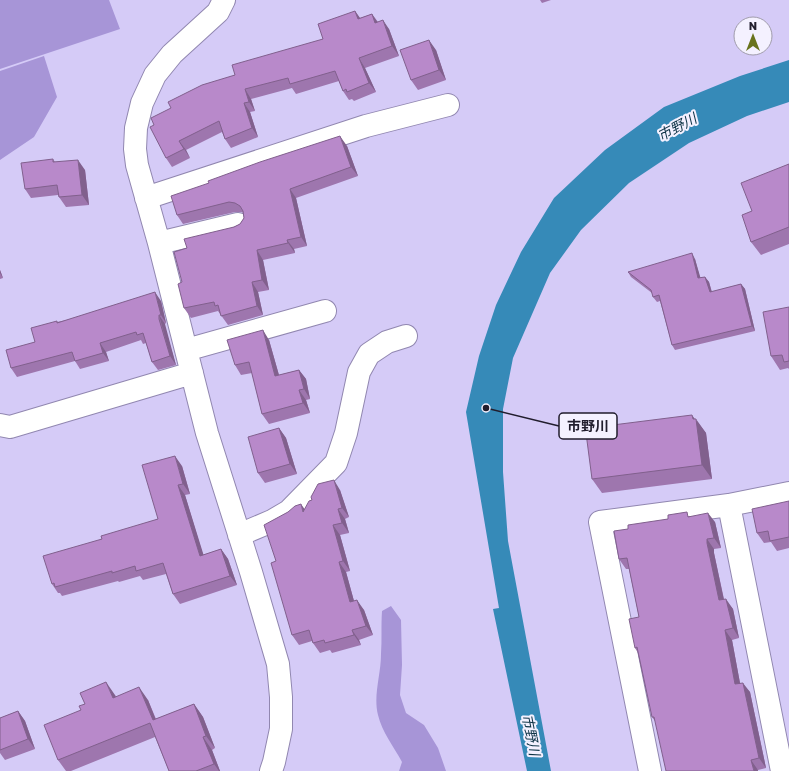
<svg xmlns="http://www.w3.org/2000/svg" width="789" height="771" font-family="'Golos Text','Noto Sans JP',sans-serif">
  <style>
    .green { fill: #a795d7 }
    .water { fill: #368ab8 }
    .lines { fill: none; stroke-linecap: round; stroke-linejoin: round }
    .minor-casing { stroke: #9187b0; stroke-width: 24 }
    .minor { stroke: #fff; stroke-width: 22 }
    .wall { fill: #9e76ae }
    .shaded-wall { fill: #81608d }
    .building { fill: #b889ca; stroke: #81608d }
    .labels { text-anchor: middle; stroke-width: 4; stroke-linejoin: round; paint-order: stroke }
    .water-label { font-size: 14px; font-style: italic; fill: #0e3346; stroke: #f4f1ff }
    .leader { fill: none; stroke: #211d2d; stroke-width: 1.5 }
    .callout-dot { fill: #211d2d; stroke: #f4f1ff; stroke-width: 1.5 }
    .callout { fill: #f4f1ff; stroke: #211d2d; stroke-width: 1.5 }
    .callout-label { font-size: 14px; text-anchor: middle; font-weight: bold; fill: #211d2d }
  </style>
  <rect width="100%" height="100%" fill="#d5cbf7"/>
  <path class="green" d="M0,0H109L120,29L0,69Z
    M44,56L57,97L34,137L0,160V71Z
    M391,606L401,620L402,665L400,695L406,713L424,725L438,748L446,771H399L402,762C394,747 382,732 378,715C373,695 381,675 381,654C382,640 381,626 382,611Z"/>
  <path class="water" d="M789,60V102L747,116L689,143L629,183L581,230L550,273L513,358L503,409V472L508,541L551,771H527L493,609L499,608L466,412L479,356L496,305L521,252L554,198L605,150L664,107L740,76Z"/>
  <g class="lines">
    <g class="minor-casing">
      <path id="minor" d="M224,0L218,12L172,54L155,75L142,103L136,128L135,149L137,165L159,243L207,433L251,572L278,664L281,697V729L274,762L271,771
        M146,198L366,126L448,105
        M159,243L238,224
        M186,350L325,311
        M0,425L10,427L192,373
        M729,505L782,771
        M239,535L272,521L289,511L336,463L346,433L359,372L369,354L387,342L406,336
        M650,771L600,522L729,505L789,493"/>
    </g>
    <use href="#minor" class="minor"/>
  </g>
  <path class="wall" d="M540,0H551L542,3Z
    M355,11L360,18L372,14L378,22L389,29L399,56L365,68L376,92L354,101L352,99L349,100L343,91L339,81L296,94L292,88L251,99L255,111L250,112L258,137L231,148L225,139L222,132L186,150L190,158L172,167L166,158L154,125L235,75L323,39Z
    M436,50L446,80L418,90L411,80Z
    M347,146L358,176L296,198L307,246L294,249L295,253L263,260L269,290L258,292L263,315L228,325L218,311L191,318L184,308L182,282L187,248L240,224L244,218L243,213L242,212H235L183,224L177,215Z
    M53,159L55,162L85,170L89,205L66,207L59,197L58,195L31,198L25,189Z
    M789,164V244L761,255L751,242L752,211Z
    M695,259L700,278L705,277L709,282L712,292L741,284L745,289L755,331L675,350L672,345L660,301L657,302L653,297L652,293L631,277L628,272Z
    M0,270L3,278L0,279Z
    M161,301L166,323L165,324V328L176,365L158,370L152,362L146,343L143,344L141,340L106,352L109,361L80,369L75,361L17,377L11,368L35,342L57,321V322Z
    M789,307V369L788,368L780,370L771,356Z
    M269,340L279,375L299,370L306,379L310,399L306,400L310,413L269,424L262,414L252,373L241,375L235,365Z
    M695,419L706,433L712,479L602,493L592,479Z
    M279,428L286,438L297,474L265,483L258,473Z
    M182,466L190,494L185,495L203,555L221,549L228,559L237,585L180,604L173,594L166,574L143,580L140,576L119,582L118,581L62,596L60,593H58L52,584L102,539L158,519Z
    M340,490L349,517L345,519L349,533L340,535L350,571L346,572L354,601L364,610L373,635L359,640L361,645L332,653L330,650L320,653L313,643L312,641L299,645L292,635L276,561L305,509Z
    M789,501V548L777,551L771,542L764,543L757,533Z
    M690,516L715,522L721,548L714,549V553L724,599L733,609L739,638L732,640L740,683L750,692L766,768L758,770L655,721L652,717L638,653L635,648L639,617L629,569H626L619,559L628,529L668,519Z
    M115,695L116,697L148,700L156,719L194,704L203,717L215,748L212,750L220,771H169L155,737L71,771H66L58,760L81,710Z
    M18,711L25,721L35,749L5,760L0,753V718Z"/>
  <path class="shaded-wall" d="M355,11L362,21L358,19Z
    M372,14L378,23H375Z
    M383,20L389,29L399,56L392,46Z
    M429,40L436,50L446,80L439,70Z
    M359,58L365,68L376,92L369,83Z
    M245,89L251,99L255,111L249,102Z
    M244,103L250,112L258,137L252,128Z
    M340,136L347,146L358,176L351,167Z
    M179,141L186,150L190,158L184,149Z
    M78,160L85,170L89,205L82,195Z
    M290,189L296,198L307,246L301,237Z
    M287,240L294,249L295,253L288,243Z
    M257,250L263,260L269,290L262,280Z
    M692,253L695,259L702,283L698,278Z
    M0,270L3,278L0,273Z
    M705,277L709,282L713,297L710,292Z
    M252,282L258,292L263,315L257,306Z
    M741,284L745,289L755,331L752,326Z
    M155,292L161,301L166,323L161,315Z
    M159,315L165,324L176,365L170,356Z
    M263,330L269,340L282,386L275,376Z
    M100,343L106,352L109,361L103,353Z
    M299,370L306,379L310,399L304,389Z
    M299,390L306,400L310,413L303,403Z
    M692,415L697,422L696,419L706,433L712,479L702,465Z
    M279,428L286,438L297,474L290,464Z
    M175,456L182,466L190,494L183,484Z
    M334,480L340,490L349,517L342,508Z
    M178,485L185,495L207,566L200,556Z
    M301,504L308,514L303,512Z
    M338,509L345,519L349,533L342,523Z
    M708,513L715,522L721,548L714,538Z
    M333,525L340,535L350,571L343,561Z
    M707,539L714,549V553L726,610L719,600L707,543Z
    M221,549L228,559L237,585L230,576Z
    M339,562L346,572L357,612L350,602Z
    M726,599L733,609L739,638L733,628Z
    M357,600L364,610L373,635L366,626Z
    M352,630L359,640L361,645L354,635Z
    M725,630L732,640L742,694L735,684Z
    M106,682L115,695L121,711L113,698Z
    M743,683L750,692L766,768L759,758Z
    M139,687L148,700L161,733L153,720Z
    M194,704L203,717L215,748L206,736Z
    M18,711L25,721L35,749L28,739Z
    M203,737L212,750L220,771H219L214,764Z
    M751,760L758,770V771H754Z"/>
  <path class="building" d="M355,11L358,19L372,14L375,23L383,20L392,46L359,58L369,83L347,92L346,89L343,91L335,71L290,84L288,78L245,89L249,102L244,103L252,128L225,139L219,121L179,141L184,149L166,158L150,127L154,125L151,118L171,108L168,102L202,85L235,75L232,65L323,39L318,24Z
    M429,40L439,70L411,80L400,50Z
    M340,136L351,167L290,189L301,237L287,240L288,243L257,250L262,280L252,282L257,306L221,316L218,305L215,306L214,302L184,308L178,284L182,282L174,252L187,248L184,239L234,227L240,224L244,218L243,211L240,206L235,203L229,202L177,215L171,196L209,183L208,181L260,162Z
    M53,159V162L78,160L82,195L59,197L57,185L25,189L21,163Z
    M789,164V227L751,242L742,215L752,211L741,183Z
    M692,253L698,278L705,277L710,292L741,284L752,326L672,345L659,295L653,297L651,290L628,272Z
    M155,292L161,315H159V319L170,356L152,362L143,333L137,335L136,332L100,343L103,353L75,361L72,352L11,368L6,350L35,342L31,328L57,321V323Z
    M789,307V361L784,362L782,355L771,356L763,312Z
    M263,330L275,376L299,370L304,389L299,390L303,403L262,414L249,362L235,365L227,340Z
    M692,415L693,419H696L702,465L592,479L586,433H589V428Z
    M279,428L290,464L258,473L248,437Z
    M175,456L183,484L178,485L200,556L221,549L230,576L173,594L163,563L136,571L135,566L112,573V571L55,587L54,583L52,584L43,556L102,539L101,536L158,519L142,465Z
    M334,480L342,508L338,509L342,523L333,525L343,561L339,562L350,602L357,600L366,626L352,630L354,635L325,643L324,640L313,643L309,630L292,635L271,563L276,561L264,525L288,512L295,506L301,504L303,512L309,501L312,500L311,497L318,484Z
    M789,501V537L770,541L768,531L757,533L752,509Z
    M687,512L688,517L708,513L714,538L707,539V543L719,600L726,599L733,628L725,630L735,684L743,683L759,758L751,760L754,771H666L654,717H652L637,647L635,648L629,619L639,617L627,558L619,559L614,531L628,529V525L668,519V515Z
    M106,682L113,698L139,687L153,720L194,704L206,736L203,737L214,764L196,771H169L150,723L58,760L44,725L81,710L79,706L85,704L80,693Z
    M18,711L28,739L0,750V718Z"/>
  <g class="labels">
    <g class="water-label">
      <text transform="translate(677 127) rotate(-28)" y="5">市野川</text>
      <text transform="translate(531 735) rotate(79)" y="5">市野川</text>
    </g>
  </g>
  <path class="leader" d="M486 408L559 426"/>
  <circle class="callout-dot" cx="486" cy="408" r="4"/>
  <rect class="callout" x="559" y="413" width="58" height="26" rx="4"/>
  <g class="callout-label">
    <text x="588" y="431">市野川</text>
  </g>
  <g transform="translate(753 36)"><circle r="19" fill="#f4f1ff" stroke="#a09cab"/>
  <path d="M0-3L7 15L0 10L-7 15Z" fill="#69731d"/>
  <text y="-6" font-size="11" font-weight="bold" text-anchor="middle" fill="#211d2d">N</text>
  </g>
</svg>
